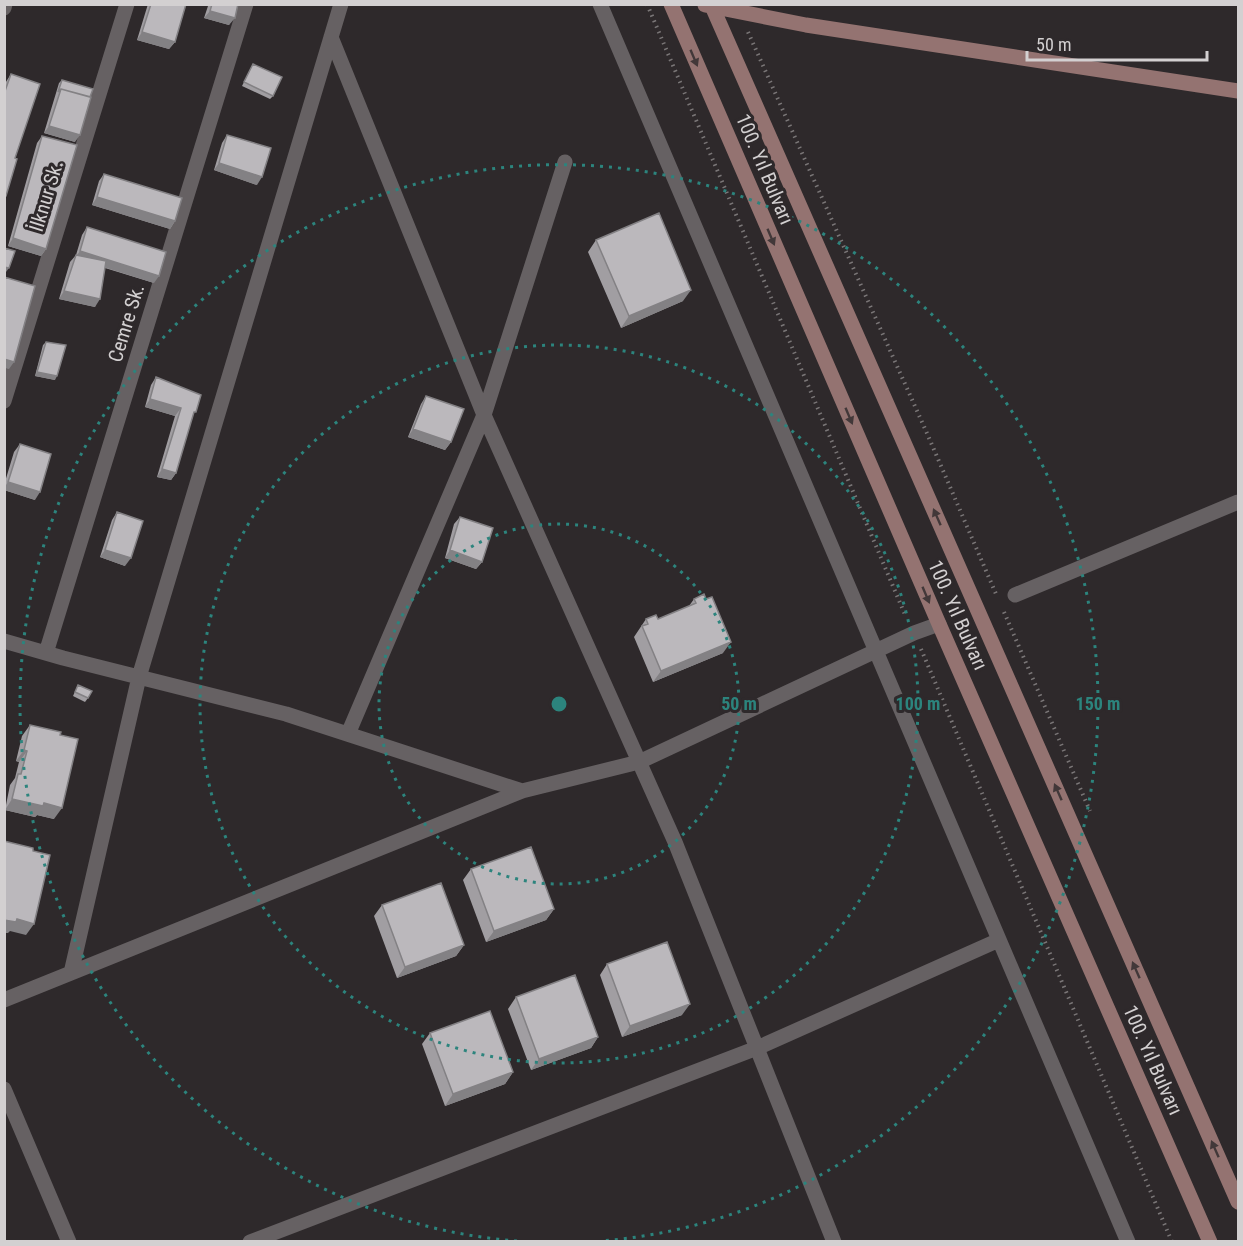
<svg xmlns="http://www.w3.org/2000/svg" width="1243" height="1246" font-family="'Roboto Condensed',sans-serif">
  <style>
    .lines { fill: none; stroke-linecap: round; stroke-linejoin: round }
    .path { stroke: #7a7677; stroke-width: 4; stroke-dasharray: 1.5 4.5; stroke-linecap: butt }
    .street { stroke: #666163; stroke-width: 15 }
    .secondary { stroke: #947371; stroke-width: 15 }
    .wall { fill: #a19ea2 }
    .shaded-wall { fill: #838184 }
    .building { fill: #bbb8bc; stroke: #838184; stroke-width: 1.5 }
    .oneway { fill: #423839 }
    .ring { fill: none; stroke: #2c847d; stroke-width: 3; stroke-dasharray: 3 6 }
    .labels { text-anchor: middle; stroke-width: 6; stroke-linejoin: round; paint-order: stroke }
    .street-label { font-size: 20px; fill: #d3d0d1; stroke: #2e292b }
    .centre { fill: #2c847d; stroke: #2e292b; stroke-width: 3 }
    .ring-label { font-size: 18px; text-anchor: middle; font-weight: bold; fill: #2c847d; stroke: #2e292b; stroke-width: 6; stroke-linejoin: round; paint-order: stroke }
  </style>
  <rect width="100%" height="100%" fill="#2e292b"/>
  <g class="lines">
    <path class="path" d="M647,4L906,617
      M748,32L926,431L996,594
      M1004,612L1090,811
      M921,649L1172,1242"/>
    <path class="street" d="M600,4L1128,1242
      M4,8L5,4
      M331,37L484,415L675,842L834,1242
      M4,401L127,4
      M1015,595L1238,502
      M4,641L63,658L286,714L522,791
      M46,653L246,4
      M348,734L484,415L565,162
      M71,973L139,677L341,4
      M4,1000L522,791L639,762L914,633L939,624
      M4,1089L69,1242
      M250,1242L757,1048L999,940"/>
    <path class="secondary" d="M671,4L939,624L1210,1242
      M711,4L1238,1202
      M705,5L806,25L1238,91"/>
  </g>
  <path class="wall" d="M148,4H186L175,42L169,49L137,40Z
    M205,4H238L229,25L204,18L208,6Z
    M253,64L273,96L270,99L242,86Z
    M11,74L4,199V85Z
    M62,80L75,142L44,133L59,83Z
    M227,135L257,185L214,170L222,143Z
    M42,136L46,249L41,256L8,246L37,143Z
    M104,174L175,221L170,229L92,205L99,181Z
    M87,227L154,283L105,268L95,307L59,299L70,262L76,255L82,235Z
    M596,240L683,301L621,328L588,252Z
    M46,342L55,380L35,376L43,345Z
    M156,377L192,417L176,473L171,480L157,477L175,416L145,407L151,385Z
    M426,396L451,442L445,450L408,437L421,404Z
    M20,444L35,500L4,490V485L14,452Z
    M117,512L125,566L100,557L112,520Z
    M460,517L482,562L476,569L445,558L454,524Z
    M694,599L723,653L653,682L634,637L646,619H658L689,606Z
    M78,685L88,698L85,702L73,696Z
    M30,725L60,735L54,819L37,815L35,817L5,810L10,785L15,778L19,762L16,761L22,736Z
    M471,869L554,909L546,920L486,942L463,880Z
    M382,905L464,945L456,956L397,978L374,916Z
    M607,964L682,1015L622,1037L600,975Z
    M516,997L598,1037L591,1048L531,1070L508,1009Z
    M430,1033L513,1072L505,1084L445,1106L422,1044Z"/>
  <path class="shaded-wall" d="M210,11L235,18L229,25L204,18Z
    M142,32L175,42L169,49L137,40Z
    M49,126L80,135L75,142L44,133Z
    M219,163L262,177L257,185L214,170Z
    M97,197L175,221L170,229L92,205Z
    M13,238L46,249L41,256L8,246Z
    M80,251L159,276L154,283L75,258Z
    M4,267L9,268L6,272L4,271Z
    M691,290L683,301L621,328L629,316Z
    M64,291L100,299L95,307L59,299Z
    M4,359L14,362L9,369L4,368Z
    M37,372L57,376L55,380L35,376Z
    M150,399L181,408L175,416L145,407Z
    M413,429L451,442L445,450L408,437Z
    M162,469L176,473L171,480L157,477Z
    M8,482L40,492L35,500L4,490V488Z
    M105,550L131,558L125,566L100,557Z
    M450,550L482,562L476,569L445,558Z
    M731,642L723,653L653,682L661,671Z
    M24,750L27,751L19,762L16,761Z
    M12,799L44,803L62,808L54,819L37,815L35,817L5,810Z
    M554,909L546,920L486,942L494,931Z
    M17,919L34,924L26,935L10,931L8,933H4V920Z
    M464,945L456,956L397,978L405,967Z
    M690,1004L682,1015L622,1037L630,1026Z
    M598,1037L591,1048L531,1070L539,1059Z
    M513,1072L505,1084L445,1106L453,1094Z"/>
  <path class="building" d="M151,4H186L175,42L142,32Z
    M212,4H238L235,18L210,11Z
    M253,64L282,77L273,96L244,82Z
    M11,74L40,84L15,158L17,159L6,196H4V94Z
    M62,80L93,89L90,97L61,89L58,92Z
    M61,89L91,97L80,135L49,126Z
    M227,135L271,148L262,177L219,163Z
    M42,136L77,145L46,249L13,238Z
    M104,174L182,198L175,221L97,197Z
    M659,213L691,290L629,316L596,240Z
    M87,227L166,252L159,276L80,251Z
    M4,248L15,251L9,268L4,267Z
    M76,255L106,261L100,299L64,291Z
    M4,277L35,286L14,362L4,359Z
    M46,342L66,345L57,376L37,372Z
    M156,377L201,395L196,412H194L176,473L162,469L181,408L150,399Z
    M426,396L464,409L451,442L413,429Z
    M20,444L51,454L40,492L8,482Z
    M117,512L143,521L131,558L105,550Z
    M460,517L493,528L482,562L450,550Z
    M704,594L706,599L712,597L731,642L661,671L642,626L648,624L646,619L656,615L658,619L696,603L694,599Z
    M78,685L92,691L88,698L75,692Z
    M30,725L61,732L60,735L78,739L62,808L44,803L43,806L12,799L18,774H21L27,751L24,750Z
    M4,841L33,848V851L50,855L34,924L17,919L16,922L4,920Z
    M531,847L554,909L494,931L471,869Z
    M441,883L464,945L405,967L382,905Z
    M667,942L690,1004L630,1026L607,964Z
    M575,975L598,1037L539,1059L516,997Z
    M490,1011L513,1072L453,1094L430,1033Z"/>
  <defs><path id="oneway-solid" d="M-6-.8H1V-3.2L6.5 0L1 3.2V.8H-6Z" transform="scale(1.5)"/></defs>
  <g class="oneway">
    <use href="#oneway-solid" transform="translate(694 58) rotate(67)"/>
    <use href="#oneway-solid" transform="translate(771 237) rotate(67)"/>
    <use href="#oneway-solid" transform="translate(849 416) rotate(67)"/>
    <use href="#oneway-solid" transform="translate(937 517) rotate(-114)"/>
    <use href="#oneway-solid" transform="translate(926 595) rotate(67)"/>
    <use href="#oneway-solid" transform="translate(1058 792) rotate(-114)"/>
    <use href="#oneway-solid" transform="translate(1136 970) rotate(-114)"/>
    <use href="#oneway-solid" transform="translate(1215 1149) rotate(-114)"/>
  </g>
  <g class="ring">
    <circle cx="559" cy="704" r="180"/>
    <circle cx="559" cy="704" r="359"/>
    <path d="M517 1241A539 539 0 1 1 601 1241"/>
  </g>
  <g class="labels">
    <g class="street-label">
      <text transform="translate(765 169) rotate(67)" y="7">100. Yıl Bulvarı</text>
      <text transform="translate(46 196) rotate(-73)" y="7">İlknur Sk.</text>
      <text transform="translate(126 323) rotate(-73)" y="7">Cemre Sk.</text>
      <text transform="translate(958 615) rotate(66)" y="7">100. Yıl Bulvarı</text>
      <text transform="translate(1153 1060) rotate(66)" y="7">100. Yıl Bulvarı</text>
    </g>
  </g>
  <circle cx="559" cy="704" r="9" class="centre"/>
  <g class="ring-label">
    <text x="739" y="710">50 m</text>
    <text x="918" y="710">100 m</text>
    <text x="1098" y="710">150 m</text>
  </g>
  <rect width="1243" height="1246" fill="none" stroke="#d3d0d1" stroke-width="12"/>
  <path d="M1027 51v9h180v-9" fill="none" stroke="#d3d0d1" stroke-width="3"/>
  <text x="1036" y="51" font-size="18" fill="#d3d0d1" stroke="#2e292b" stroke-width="4.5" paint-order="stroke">50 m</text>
</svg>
